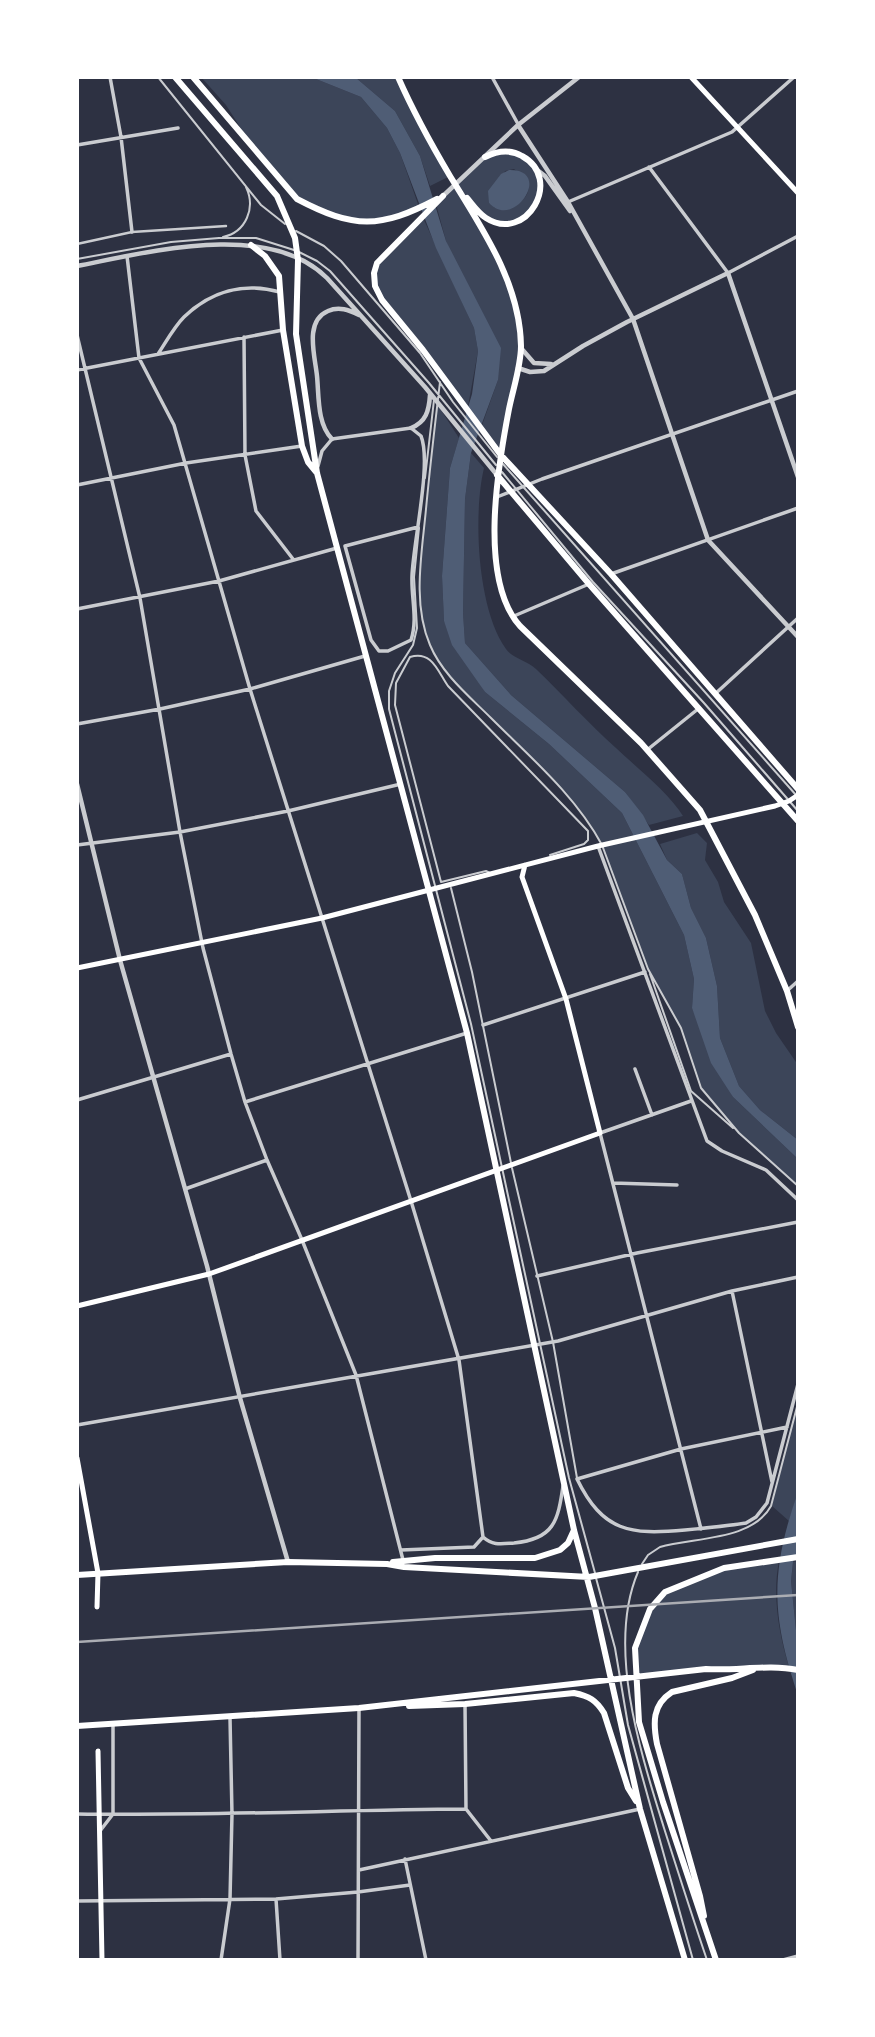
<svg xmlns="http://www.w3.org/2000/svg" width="875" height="2037" font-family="'DejaVu Sans',sans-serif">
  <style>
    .green { fill: #3c4559; fill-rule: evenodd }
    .water { fill: #4f5d75 }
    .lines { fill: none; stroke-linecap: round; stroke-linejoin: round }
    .service { stroke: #caccd0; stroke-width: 2 }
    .pedestrian { stroke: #caccd0; stroke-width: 2.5 }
    .minor { stroke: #caccd0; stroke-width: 3.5 }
    .tertiary { stroke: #caccd0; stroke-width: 4.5 }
    .secondary { stroke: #fff; stroke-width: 5 }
    .primary { stroke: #fff; stroke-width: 6 }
    .rail { stroke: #abadb3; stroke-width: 2.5 }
  </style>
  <rect width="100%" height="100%" fill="#2d3142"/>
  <path class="green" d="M201,77H311L361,97L387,128L400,153L419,207L409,214L354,221L297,199L256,152L226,105Z
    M355,77H398L450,176L430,186L420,156L395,111Z
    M493,153L521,155L538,173L537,203L517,221H490L461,190L510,285L521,348L500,454L481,428L498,380L446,241L436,204L485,157ZM514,169L528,180C533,201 512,209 495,208L489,203L505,171Z
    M424,220L474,328L478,351L467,412L375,286L377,263L415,225Z
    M437,404L459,438L450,468L442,576L444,621L485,692L549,744L622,813L684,935L694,979L692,1008L733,1097L798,1159V1186L739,1133L701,1088L681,1028L648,969L602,845C579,801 540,767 505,732C482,709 453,686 436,657C409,613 422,553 427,505C430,471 434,437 437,404Z
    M471,453L484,468C473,514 477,609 506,649C512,658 528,661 536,669C563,695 588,723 616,748C636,767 669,793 683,816L649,825L625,792L511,695L465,643L463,613L465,499Z
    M697,833L707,843L705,860L718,882L724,902L751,943L765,1011L776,1033L798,1065V1140L760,1110L739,1086L720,1038L717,986L706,938L691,908L682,874L667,860L660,844Z
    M798,1403V1492L789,1521L772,1506Z
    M779,1561C772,1596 779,1634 789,1667L636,1675L639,1632L665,1592L724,1568Z
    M798,1561V1650L791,1581L793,1562Z"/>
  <path class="water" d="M311,77H355L395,111L420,156L446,241L501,348L498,380L471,453L465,499L463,613L465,643L511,695L625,792L643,815L667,860L682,874L691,908L706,938L717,986L720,1038L739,1086L760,1110L798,1140V1159L733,1097L711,1063L692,1008L694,979L684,935L622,813L549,744L485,692L452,645L444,621L442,576L450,468L472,394L478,351L474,328L436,248L400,153L387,128L361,97Z
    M509,170C554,169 514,231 489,203L488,191L501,174Z
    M798,1492V1551L793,1562L791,1581L798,1650V1695C771,1615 770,1572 798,1492Z"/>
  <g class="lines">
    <path class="service" d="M158,77L261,205L285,224
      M296,231L324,246L341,261L420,353L453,402L497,457
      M223,237C246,232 256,208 246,187
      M299,252L317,261L330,271L429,383L496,465
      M77,259L171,242L219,238H256L294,250
      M440,382C435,424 430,466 426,509C422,553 412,603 430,645C442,674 469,696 491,718C530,757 575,795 602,845L648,969L681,1028L701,1088L739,1133L798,1186
      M503,464L796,795
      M502,472L593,582L704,703L798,811
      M425,478L434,400
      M419,528L414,577L417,628L413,645L395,673L389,691V709L471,1024L569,1478L595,1573
      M490,873L486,871L441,882L395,705L396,683L410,657C432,650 438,672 448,686L588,831V840L584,844L550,855
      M451,888L472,972L511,1163
      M650,974L691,1091L733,1128
      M512,1168L553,1342L577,1478
      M642,1564L648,1555L660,1547C694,1537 752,1541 771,1506L798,1403
      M638,1572C606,1647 641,1754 664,1828C678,1872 692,1916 707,1960
      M596,1578L615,1648L628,1725L693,1960"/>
    <path class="pedestrian" d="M77,244L132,232L226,226"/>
    <path class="minor" d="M110,77L121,137L132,232
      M492,77L518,124
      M77,145L178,128
      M649,167L728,273L798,236
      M568,202L732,132L794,77
      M127,256L139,358L174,425L250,689L411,1201L459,1360L483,1537C493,1546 501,1544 514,1543C554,1539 558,1521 563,1486
      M77,335L140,598L180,832L203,948L231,1054L245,1102L267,1160L302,1240L356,1375L403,1560
      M244,337L245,455L256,511L293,559
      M158,354C166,342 174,327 184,317C211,291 244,282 280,292
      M77,370L283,330
      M318,466L322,451L332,439L411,428L421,436C432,463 413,543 412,576C411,598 418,619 411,640L388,651H379L371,640L345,546
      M77,485L186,463L302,446
      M497,497L542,479L798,391
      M345,546L418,527
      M611,574L798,508
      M77,609L219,581L337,548
      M514,616L589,584
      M715,694L798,618
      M77,724L160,709L250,689L365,656
      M647,750L698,709
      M77,845L180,832L288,811L401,784
      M598,846L707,1141L722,1151L766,1170L798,1200
      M788,990L798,981
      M483,1025L645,972
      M635,1069L652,1115
      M77,1100L231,1054
      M691,1101L600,1133L701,1529
      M245,1102L467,1033
      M613,1183L677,1185
      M185,1189L267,1160
      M537,1276L637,1253L798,1222
      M732,1291L772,1482
      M77,1425L558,1341L732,1291L798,1277
      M787,1427L681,1449L577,1479C603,1532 630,1535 685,1530C706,1528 726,1526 746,1523L756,1517L767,1503L798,1384
      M401,1550L474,1547L483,1537
      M465,1704L466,1809L491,1841
      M77,1814C207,1816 336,1810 466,1809
      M100,1831L113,1814V1725
      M405,1859L426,1960
      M359,1870L640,1809
      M276,1899L280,1960
      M77,1901L276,1899L358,1892L410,1885
      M221,1960L230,1899L232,1814L230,1718
      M358,1960L359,1708
      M783,1960L798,1956"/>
    <path class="tertiary" d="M518,125L568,202L633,319L708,540L798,637
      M536,169L545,176L570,211
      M443,196L518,125L579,77
      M77,266C149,252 269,220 327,278L425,387L497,475
      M521,348L534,363L551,364
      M518,368L530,372L544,371L583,346L627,322L728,273L798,477
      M411,428C426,422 429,411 430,395
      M332,439C317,424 319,396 317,376C315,356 304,321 328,311C339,306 349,310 359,315
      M77,784L120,960L207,1266L240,1398L288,1562"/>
    <path class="secondary" d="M691,77L798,193
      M77,968L322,918L598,846L775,806L789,801L798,795
      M77,1306L209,1274L600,1133L566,999L522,877L525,865
      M77,1458L98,1573L97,1607
      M98,1751L102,1960"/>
    <path class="primary" d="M175,77L277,196L295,238L298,260L296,334L317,473L467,1033L574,1530L595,1608L640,1809L685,1960
      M193,77L297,199C354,229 380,229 437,199
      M398,77C413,111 431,144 450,176C482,228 520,283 521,346C521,366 513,389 509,409C498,466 478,579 520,626L641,743L700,810L755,915L787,991L798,1027
      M443,196L377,263L374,273L375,286L382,300L423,350L500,454L611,574L798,789
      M467,198C473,205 478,213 486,218C526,244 564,179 522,156C510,149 497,151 485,157
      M251,245L265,256L279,276L283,330L302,446L308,462L317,473
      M497,475L589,584L798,821
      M393,1562L435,1558H535L560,1550L568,1543L574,1530
      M77,1575L288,1562L387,1564L404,1567L589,1577L798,1539
      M409,1706L465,1704L574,1693C589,1696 596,1700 604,1713L628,1788L636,1801
      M77,1726L359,1708L706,1669C737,1671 768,1664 798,1670
      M704,1916L700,1896L657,1744C653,1723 652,1705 672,1692L732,1678L753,1670
      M716,1960L663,1802L639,1722L635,1648L650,1609L665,1592L724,1568L798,1557"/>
    <path class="rail" d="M77,1642L798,1595"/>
  </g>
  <rect width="875" height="2037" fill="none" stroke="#ffffff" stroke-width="158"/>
</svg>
